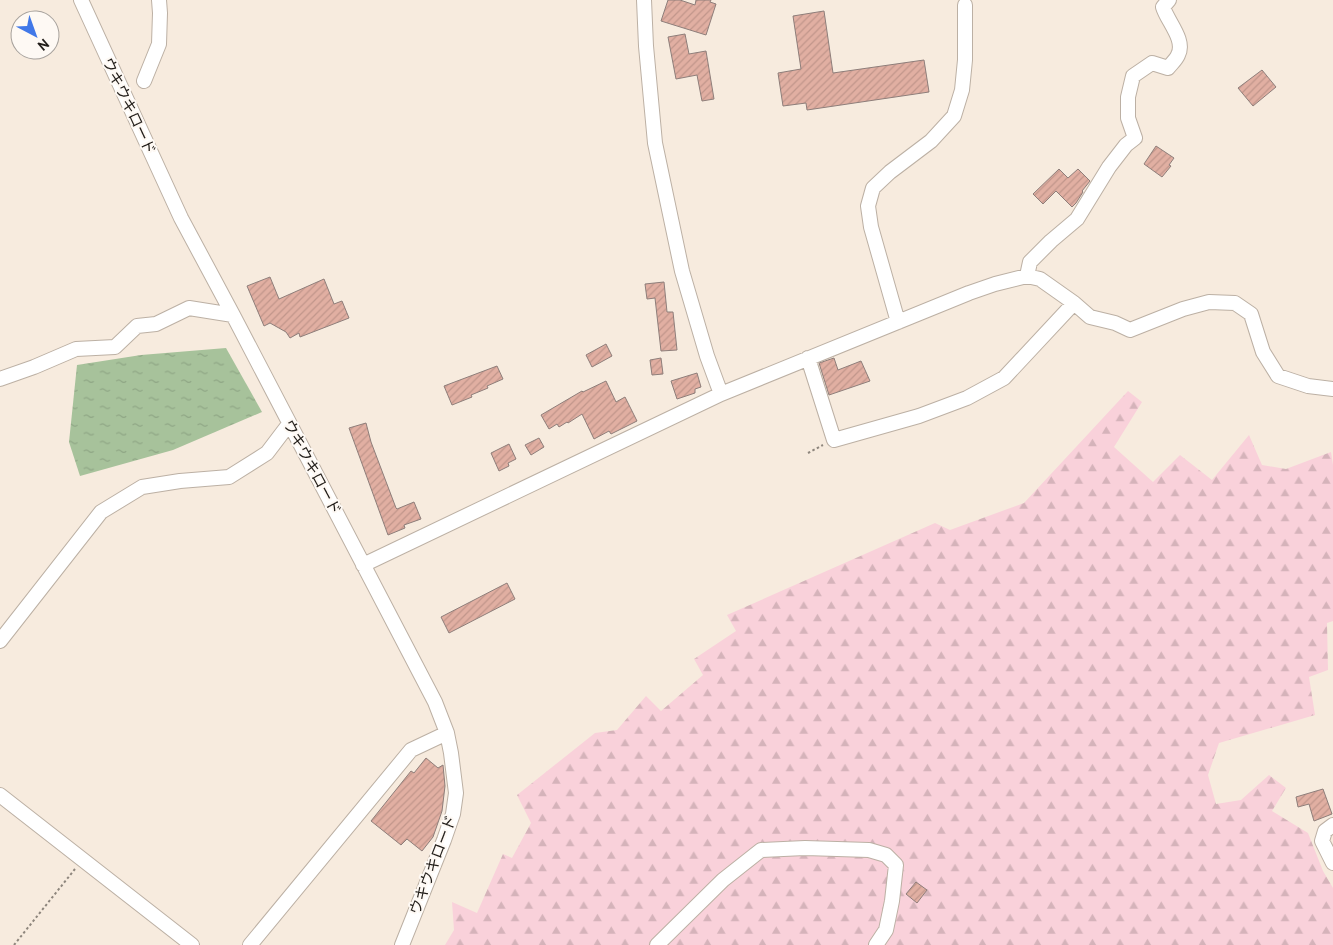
<svg xmlns="http://www.w3.org/2000/svg" width="1333" height="945" font-family="Overpass,'Noto Sans JP',sans-serif">
  <style>
    .forest { fill: url(#forest-firs) }
    .water { fill: url(#water-ripples) }
    .building { fill: url(#building-hatch); stroke: #8e7e7a }
    .lines { fill: none; stroke-linecap: round; stroke-linejoin: round }
    .minor-casing { stroke: #bcb0a4; stroke-width: 16 }
    .path { stroke: #8e867d; stroke-width: 2; stroke-dasharray: 2.5 2.5; stroke-linecap: butt }
    .minor { stroke: #fff; stroke-width: 14 }
    .labels { text-anchor: middle; stroke-width: 4; stroke-linejoin: round; paint-order: stroke }
    .street-label { font-size: 15px; fill: #211d19; stroke: #fef9f4 }
  </style>
  <defs>
    <pattern id="forest-firs" width="22" height="20" patternUnits="userSpaceOnUse" patternTransform="scale(1.25)"><rect width="22" height="20" fill="#f9d1da"/><path d="M5 1l3.5 6h-7zM16 11l3.5 6h-7z" fill="#d5b3ba"/></pattern>
    <pattern id="water-ripples" width="26" height="14" patternUnits="userSpaceOnUse" patternTransform="scale(1.25)"><rect width="26" height="14" fill="#a7c29b"/><path d="M2 4q2-2 4 0t4 0M15 11q2-2 4 0t4 0" fill="none" stroke="#8fa685"/></pattern>
    <pattern id="building-hatch" width="6" height="6" patternUnits="userSpaceOnUse" patternTransform="scale(1.25)"><rect width="6" height="6" fill="#e1afa2"/><path d="M-1 1l2-2M0 6l6-6M5 7l2-2" fill="none" stroke="#c1968b"/></pattern>
  </defs>
  <rect width="100%" height="100%" fill="#f7ebde"/>
  <path class="forest" d="M1128,391L1142,402L1114,447L1153,482L1180,455L1212,480L1249,435L1262,465L1286,469L1331,452L1333,465V621L1327,623L1328,670L1309,677L1315,715L1219,743L1208,775L1216,804L1241,800L1269,775L1286,788L1272,811L1308,833L1323,871L1333,888V945H445L454,930L452,902L477,913L503,854L512,858L531,823L517,795L595,733L617,730L646,696L661,711L703,675L694,659L736,631L727,615L935,523L950,530L1024,503Z"/>
  <path class="water" d="M226,348L262,412L173,450L80,476L69,442L77,365L141,355Z"/>
  <path class="building" d="M668,0H680L695,5L696,0H711L710,2L716,4L706,35L661,21Z
    M824,11L833,73L924,60L929,92L807,110L806,103L783,106L778,73L801,69L793,16Z
    M685,34L689,54L706,51L714,99L702,101L697,75L676,79L668,37Z
    M1262,70L1276,87L1253,106L1238,88Z
    M1156,146L1174,158L1169,165L1171,166L1162,177L1144,164Z
    M1059,169L1068,178L1078,169L1090,181L1082,191L1083,192L1076,203L1072,207L1056,191L1043,204L1033,194Z
    M270,277L279,299L324,279L334,304L342,301L349,318L300,337L299,333L290,338L286,332L270,323L264,326L247,286Z
    M664,282L667,312H673L677,350L661,351L655,298L647,299L645,284Z
    M606,344L612,356L592,367L586,355Z
    M661,358L663,374L652,375L650,360Z
    M834,358L838,370L861,361L870,381L829,395L819,363Z
    M497,366L503,379L487,386L488,388L471,395L472,397L452,405L444,386Z
    M697,373L701,387L695,389V393L677,399L671,381Z
    M606,381L616,402L625,397L637,421L611,434L609,431L594,439L582,414L568,423L567,422L559,427L557,424L549,429L541,415L582,391L583,392Z
    M366,423L371,442L396,508L397,509L414,502L421,519L404,525L405,528L388,535L349,428Z
    M539,438L544,447L531,455L525,445Z
    M509,444L516,459L508,463L509,466L499,471L491,453Z
    M507,583L515,599L449,633L441,617Z
    M426,758L438,768L443,765L445,786L442,811L433,837L422,851L407,839L401,845L371,821L411,771L414,773Z
    M1323,789L1332,814L1314,821L1309,804L1298,807L1296,797Z
    M916,882L927,890L917,903L906,894Z"/>
  <g class="lines">
    <g class="minor-casing">
      <path id="minor" d="M81,0L181,218L233,315L435,702L447,733L451,753L456,793L453,814L444,840L402,945
        M644,0L646,46L655,143L682,271L707,356L721,394
        M144,81L159,44L160,13L159,0
        M1027,276L1030,262L1051,241L1077,219L1109,167L1126,145L1135,138L1128,118V97L1133,76L1152,63L1168,68C1171,64 1176,60 1178,55C1186,40 1167,21 1163,7L1169,0
        M898,322L871,227L868,206L873,188L890,172L931,141L954,116L962,90L965,60V5
        M808,358L834,440L919,416L967,398L1004,378L1074,303
        M0,379L34,367L76,349L115,347L137,326L156,324L189,308L233,315
        M363,565L721,394L969,293L995,284L1027,276L1040,279L1074,303L1090,317L1115,323L1130,330L1183,309L1209,302L1235,303L1251,314L1263,352L1278,376L1308,386L1333,389
        M0,641L101,512L142,487L180,481L229,477L267,453L289,424
        M0,795L192,945
        M1333,825L1325,831L1322,841L1333,863
        M250,945L411,750L447,733
        M657,945L723,880L761,850L805,848L869,850L886,855L896,865L892,901L886,930L876,945"/>
    </g>
    <path class="path" d="M808,453L823,445
      M14,945L75,869"/>
    <use href="#minor" class="minor"/>
  </g>
  <g class="labels">
    <g class="street-label">
      <text transform="translate(129 106) rotate(65)" y="5">ウキウキロード</text>
      <text transform="translate(312 467) rotate(62)" y="5">ウキウキロード</text>
      <text transform="translate(433 865) rotate(-69)" y="5">ウキウキロード</text>
    </g>
  </g>
  <g transform="translate(35 35) rotate(139)"><circle r="24" fill="#fef9f4" stroke="#a6a19c"/>
  <path d="M0-4L9 19L0 12L-9 19Z" fill="#4178e8"/>
  <text y="-8" font-size="14" font-weight="bold" text-anchor="middle" fill="#211d19">N</text>
  </g>
</svg>
